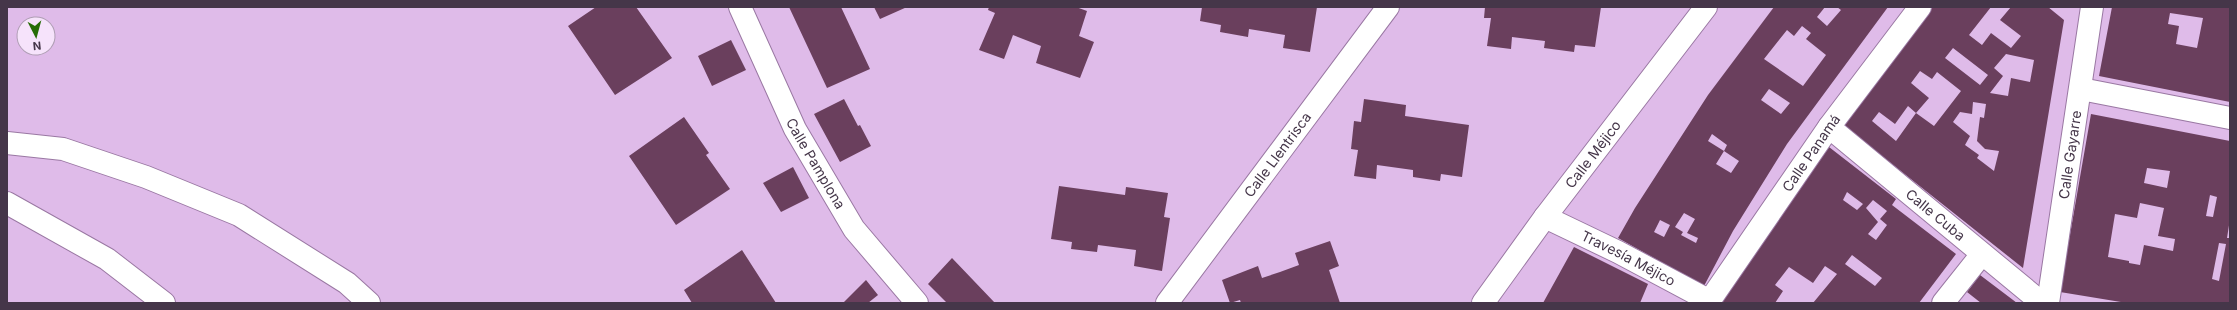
<svg xmlns="http://www.w3.org/2000/svg" width="2237" height="310" font-family="Inter,sans-serif">
  <style>
    .building { fill: #6a3f5d; fill-rule: evenodd }
    .lines { fill: none; stroke-linecap: round; stroke-linejoin: round }
    .minor-casing { stroke: #9a78a3; stroke-width: 24 }
    .minor { stroke: #fff; stroke-width: 22 }
    .labels { text-anchor: middle; stroke-width: 4; stroke-linejoin: round; paint-order: stroke }
    .street-label { font-size: 14px; fill: #453649; stroke: #f6e3fb }
  </style>
  <rect width="100%" height="100%" fill="#dfbbe9"/>
  <path class="building" d="M596,7H636L672,58L615,95L568,26Z
    M789,7H841L870,69L827,88Z
    M874,7H907L880,19Z
    M989,7H1076L1087,11L1079,36L1094,42L1080,78L1036,63L1041,46L1013,35L1004,59L979,50L995,13L988,10Z
    M1202,7H1317L1310,52L1283,48L1285,35L1249,29L1248,37L1220,32L1221,25L1200,21Z
    M1485,7H1601L1595,47L1575,45L1574,52L1544,48L1545,41L1512,37L1511,49L1487,46L1491,18H1484Z
    M1774,7H1825L1817,17L1827,26L1841,10L1837,7H1888L1787,144L1733,231L1704,286L1618,238L1635,208L1708,95ZM1802,26L1811,33L1806,39L1826,55L1803,86L1764,59L1787,30L1794,36ZM1769,89L1790,103L1781,114L1761,100ZM1712,134L1727,145L1724,151L1739,161L1731,173L1716,164L1724,151L1708,141ZM1684,213L1695,219L1687,233L1698,238L1696,243L1681,235L1683,232L1675,227ZM1660,220L1670,225L1664,237L1654,232Z
    M1933,7H1991L1969,35L1982,45L1991,33L2011,48L2021,36L2000,20L2011,7H2048L2064,20L2023,268L1844,126ZM1953,48L1988,75L1980,85L1945,58ZM2006,54L2034,60L2030,82L2011,78L2008,96L1990,93L2003,76L1994,68ZM1920,71L1932,79L1937,72L1961,91L1934,126L1916,113L1896,141L1872,121L1879,112L1895,124L1908,106L1916,113L1929,98L1911,83ZM1973,102L1986,104L1984,118L1980,117L1977,141L1985,149L1999,151L1994,171L1977,158L1979,155L1965,145L1970,136L1953,122L1960,112L1972,114Z
    M2112,7H2230V102L2099,76ZM2170,13L2203,18L2197,48L2176,44L2179,26L2168,24Z
    M731,40L746,70L712,86L698,56Z
    M844,99L858,126L860,125L871,146L840,162L814,114Z
    M1364,99L1406,105L1405,116L1469,125L1462,177L1441,174L1440,181L1413,177V170L1377,165L1376,179L1354,176L1358,150L1351,149L1354,121L1361,122Z
    M2091,114L2230,141V219L2227,238H2230V303H2127L2060,292ZM2147,168L2170,171L2167,188L2144,183ZM2210,195L2217,197L2213,217L2206,216ZM2140,203L2164,208L2158,236L2175,239L2173,251L2144,245L2140,265L2129,263V261L2108,257L2115,214L2137,218ZM2219,243L2226,244L2219,281L2212,279Z
    M684,117L709,153L706,155L730,189L676,225L629,156Z
    M1829,147L1896,199L1892,205L1956,254L1919,303H1813L1837,274L1825,266L1813,283L1789,267L1775,285L1783,291L1775,303H1718ZM1847,192L1863,204L1857,210L1843,200ZM1873,200L1887,211L1880,219L1887,225L1876,240L1868,234L1878,222L1866,208ZM1852,255L1882,278L1875,286L1845,264Z
    M793,167L809,198L781,212L763,183Z
    M1059,186L1125,195L1126,187L1168,193L1164,217L1170,218L1162,271L1134,266L1136,250L1098,245L1097,252L1071,249L1072,242L1051,239Z
    M1330,241L1339,266L1329,270L1340,303H1241L1240,300L1230,303L1222,280L1258,266L1262,278L1280,272L1299,265L1295,253Z
    M1574,247L1648,284L1640,303H1543Z
    M742,250L776,303H692L684,290Z
    M952,258L995,303H947L928,284Z
    M1980,275L2017,303H1981L1967,292Z
    M866,280L878,295L868,303H843Z"/>
  <g class="lines">
    <g class="minor-casing">
      <g id="minor">
        <path id="s1" d="M740,7L795,129L854,229L917,303"/>
        <path d="M2081,89L2230,118"/>
        <path id="s2" d="M1829,127L2042,303"/>
        <path d="M7,143L63,149L146,177L239,215L347,283L369,303"/>
        <path d="M7,203L107,259L164,303"/>
        <path id="s3" d="M1545,217L1618,252L1710,301"/>
        <path id="s4" d="M1167,303L1388,7"/>
        <path id="s5" d="M1483,303L1545,217L1706,7"/>
        <path id="s6" d="M1708,303L1829,127L1920,7"/>
        <path d="M1943,303L1982,254"/>
        <path id="s7" d="M2048,303L2092,7"/>
      </g>
    </g>
    <use href="#minor" class="minor"/>
  </g>
  <g class="labels">
    <g class="street-label">
      <text dy="5" stroke="none"><textPath href="#s6" startOffset="182">Calle Panamá</textPath></text>
      <text dy="5" stroke="none"><textPath href="#s5" startOffset="185">Calle Méjico</textPath></text>
      <text dy="5" stroke="none"><textPath href="#s4" startOffset="185">Calle Llentrisca</textPath></text>
      <text dy="5" stroke="none"><textPath href="#s7" startOffset="150">Calle Gayarre</textPath></text>
      <text dy="5" stroke="none"><textPath href="#s1" startOffset="174">Calle Pamplona</textPath></text>
      <text dy="5" stroke="none"><textPath href="#s2" startOffset="138">Calle Cuba</textPath></text>
      <text dy="5" stroke="none"><textPath href="#s3" startOffset="93">Travesía Méjico</textPath></text>
    </g>
  </g>
  <rect width="2237" height="310" fill="none" stroke="#453649" stroke-width="16"/>
  <g transform="translate(36 36) rotate(174)"><circle r="19" fill="#f6e3fb" stroke="#af9eb4"/>
  <path d="M0-3L7 15L0 10L-7 15Z" fill="#266c06"/>
  <text y="-6" font-size="11" font-weight="bold" text-anchor="middle" fill="#453649">N</text>
  </g>
</svg>
